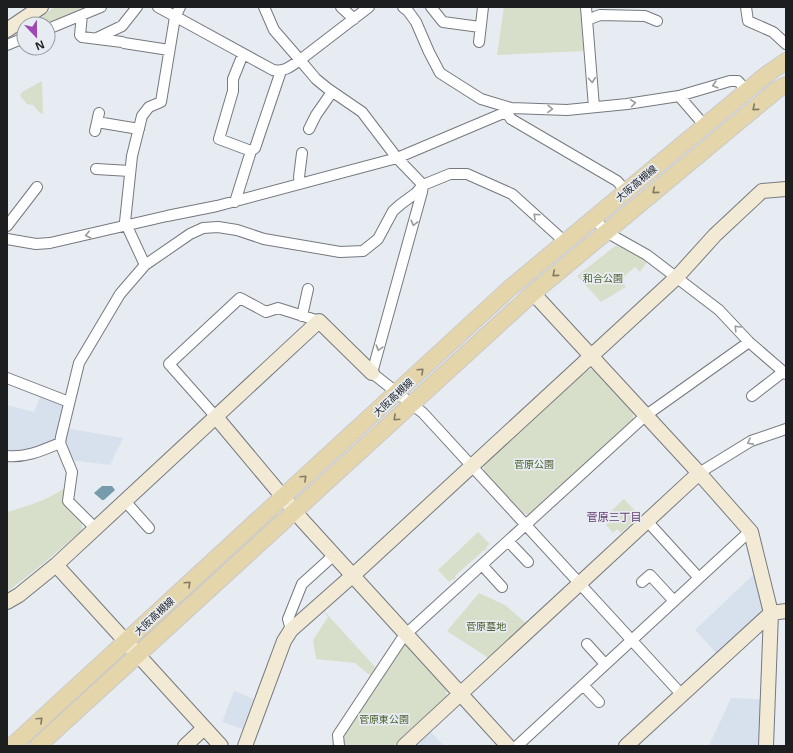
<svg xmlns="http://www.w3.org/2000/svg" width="793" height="753" font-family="'Open Sans','Noto Sans JP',sans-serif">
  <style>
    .built { fill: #d7e1ed }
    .green { fill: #d7dfca }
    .water { fill: #769bab }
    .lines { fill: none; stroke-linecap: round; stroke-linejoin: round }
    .street-casing { stroke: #75797f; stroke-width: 12 }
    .secondary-casing { stroke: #75797f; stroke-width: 16 }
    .primary-casing { stroke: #c9c9c9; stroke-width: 18 }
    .street { stroke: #fff; stroke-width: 10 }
    .secondary { stroke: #f2ead5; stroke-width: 14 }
    .primary { stroke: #e5d5ab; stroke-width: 16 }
    .oneway { stroke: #999a9b }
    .oneway2 { stroke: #807a66 }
    .labels { text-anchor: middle; stroke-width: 3.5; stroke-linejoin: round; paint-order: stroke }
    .street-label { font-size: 10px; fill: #1c1e20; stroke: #e7ecf3 }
    .park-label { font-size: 10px; fill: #4e5f2d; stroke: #e7ecf3 }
    .neighbourhood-label { font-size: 11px; fill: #64386d; stroke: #e7ecf3 }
  </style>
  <rect width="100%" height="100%" fill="#e7ecf3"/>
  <path class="built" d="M41,395L66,406L57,440L17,455L7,454V405L34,412Z
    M66,428L123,438L110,465L70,460L64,445Z
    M754,574L762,608L760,613L716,653L695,630Z
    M234,691L254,699L243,729L222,722Z
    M731,698L761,699L759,746H709Z
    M430,731L444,746H415Z"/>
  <path class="green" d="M55,7H89L48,24H30Z
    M504,7H581L585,51L497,55Z
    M42,81L43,114L40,113L33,105L27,104L20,96L22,92Z
    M621,245L629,249L647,262L640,272L635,267L620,280L626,287L601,302L577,276L615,246Z
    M594,369L633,413V419L531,515L521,513L484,472V463L586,370Z
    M66,487L63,502L82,523V530L44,563L7,592V512C25,507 51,499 66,487Z
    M624,499L640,516L621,533L617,529L613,533L606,525L610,521L606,516Z
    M274,516H276L275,518L149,634L148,632Z
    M478,532L490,544L486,547L487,549L485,551L484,550L455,576L456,578L453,580L452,579L449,582L438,570Z
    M479,593L505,605L527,624L490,659L447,631Z
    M323,611H324L377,669L372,677L355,663L316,659L313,640L328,617Z
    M404,642L446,689L447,696L393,746H343L342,735Z
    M113,663L115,665L27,746H23Z"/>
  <path class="water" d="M102,486H112L115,490L104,500H102L94,493Z"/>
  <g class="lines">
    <g class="street-casing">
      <path id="street" d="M158,7L273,70C284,72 290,67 300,60L369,7
        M264,7L274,30L300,60L316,79L327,88L362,112L397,158L423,185L422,192L372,373L423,413L682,695
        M341,7L354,19
        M403,7L408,11L416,22L429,52L440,73L481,99L511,108L567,110L627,104L679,96L730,81H738L747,91
        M431,7L443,22L480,27
        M586,7L594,107
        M746,7L748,21L773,32L786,44
        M82,15L80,35L82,37L122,42L124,43L169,50
        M587,20L600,15L645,16L657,21
        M48,29L101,7
        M97,38L122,26L137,7
        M479,42L483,7
        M7,45L24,38
        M243,54L233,79V91L219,139L251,151
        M679,96L705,126
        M511,108L506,112L511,119L617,181L626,191
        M97,122L139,129
        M309,129L316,115L332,92
        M95,131L99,113
        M96,169L130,171
        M300,184L299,177L302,153
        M235,202L251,151L255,148L281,71
        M594,218L606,232L647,255L719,310L749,342L786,374
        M7,226L37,187
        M7,239L36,244L50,243L167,216L217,206L397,158L506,112
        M145,265L190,234L203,228L218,227L237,230L264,239L340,252L363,251L378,239L393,211L401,204L416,193L423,185L450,174H467L512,194L565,242
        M302,316L308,289
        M7,378L69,402
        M752,396L783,372
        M216,417L169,364L240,298L266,312L278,308L319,321
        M7,456C26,458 43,450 60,443
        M699,473L751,441L786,429
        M125,501L149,528
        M648,522L699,578
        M95,528L68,501L72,472L60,443L61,437L79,363L120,294L145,265L125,222L132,156L142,116L149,107L161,102L175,17L180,7
        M508,541L528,562
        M482,565L502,587
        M642,582L650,575L674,601
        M291,630L288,619L302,584L334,555
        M587,644L605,664
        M583,685L599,702
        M339,746L338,735L401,640L406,634L645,416L749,342
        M517,746L750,531"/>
    </g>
    <g class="secondary-casing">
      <path id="secondary" d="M7,30L41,7
        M533,293L699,473L751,532L771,613L766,746
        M216,417L303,521L508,746
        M56,565L221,746
        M7,602L19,595L56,565L319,321L372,373
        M185,746L204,728
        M245,746L284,641L291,630L360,569L677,277L715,235L762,191L786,189
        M404,746L699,473
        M626,746L771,613L786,611"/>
    </g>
    <g class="primary-casing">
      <path id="primary" d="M12,746L510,288L766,75L786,61
        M38,746L533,293L778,89L786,85"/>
    </g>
    <use href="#street" class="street"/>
    <use href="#secondary" class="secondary"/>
    <use href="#primary" class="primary"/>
  </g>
  <defs><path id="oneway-chevron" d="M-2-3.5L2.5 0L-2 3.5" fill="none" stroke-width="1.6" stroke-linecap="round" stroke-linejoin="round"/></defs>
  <g class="oneway">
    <use href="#oneway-chevron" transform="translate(592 80) rotate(85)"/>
    <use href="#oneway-chevron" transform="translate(715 85) rotate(164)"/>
    <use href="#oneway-chevron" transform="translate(633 103) rotate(-8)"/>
    <use href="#oneway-chevron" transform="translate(550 109) rotate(2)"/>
    <use href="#oneway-chevron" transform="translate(536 216) rotate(-137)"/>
    <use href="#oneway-chevron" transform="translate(414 223) rotate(105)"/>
    <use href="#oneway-chevron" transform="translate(88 235) rotate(167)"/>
    <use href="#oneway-chevron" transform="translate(737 328) rotate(-133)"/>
    <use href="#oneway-chevron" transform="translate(379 348) rotate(106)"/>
    <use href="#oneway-chevron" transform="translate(750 442) rotate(152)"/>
  </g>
  <g class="oneway2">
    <use href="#oneway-chevron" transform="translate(755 108) rotate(140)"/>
    <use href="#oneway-chevron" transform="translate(655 191) rotate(140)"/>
    <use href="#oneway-chevron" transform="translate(555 274) rotate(140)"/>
    <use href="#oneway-chevron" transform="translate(421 371) rotate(-43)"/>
    <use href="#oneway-chevron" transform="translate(396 418) rotate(137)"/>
    <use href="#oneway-chevron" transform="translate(304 478) rotate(-43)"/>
    <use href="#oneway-chevron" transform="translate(188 584) rotate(-43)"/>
    <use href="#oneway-chevron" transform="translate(40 720) rotate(-43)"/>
  </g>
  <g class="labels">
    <g class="street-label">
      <text transform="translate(636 183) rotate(-40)" y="4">大阪高槻線</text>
      <text transform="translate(393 397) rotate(-43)" y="4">大阪高槻線</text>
      <text transform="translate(154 616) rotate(-43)" y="4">大阪高槻線</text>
    </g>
    <g class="park-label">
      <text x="603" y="282">和合公園</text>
      <text x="534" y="468">菅原公園</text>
      <text x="486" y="630">菅原墓地</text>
      <text x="384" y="723">菅原東公園</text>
    </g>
    <g class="neighbourhood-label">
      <text x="614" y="521">菅原三丁目</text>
    </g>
  </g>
  <rect width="793" height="753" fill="none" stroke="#1c1e20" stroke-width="16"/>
  <g transform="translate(36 36) rotate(158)"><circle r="19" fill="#e7ecf3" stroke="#969a9f"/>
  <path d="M0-3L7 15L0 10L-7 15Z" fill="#9f47b3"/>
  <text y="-6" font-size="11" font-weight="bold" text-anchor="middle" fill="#1c1e20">N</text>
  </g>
</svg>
